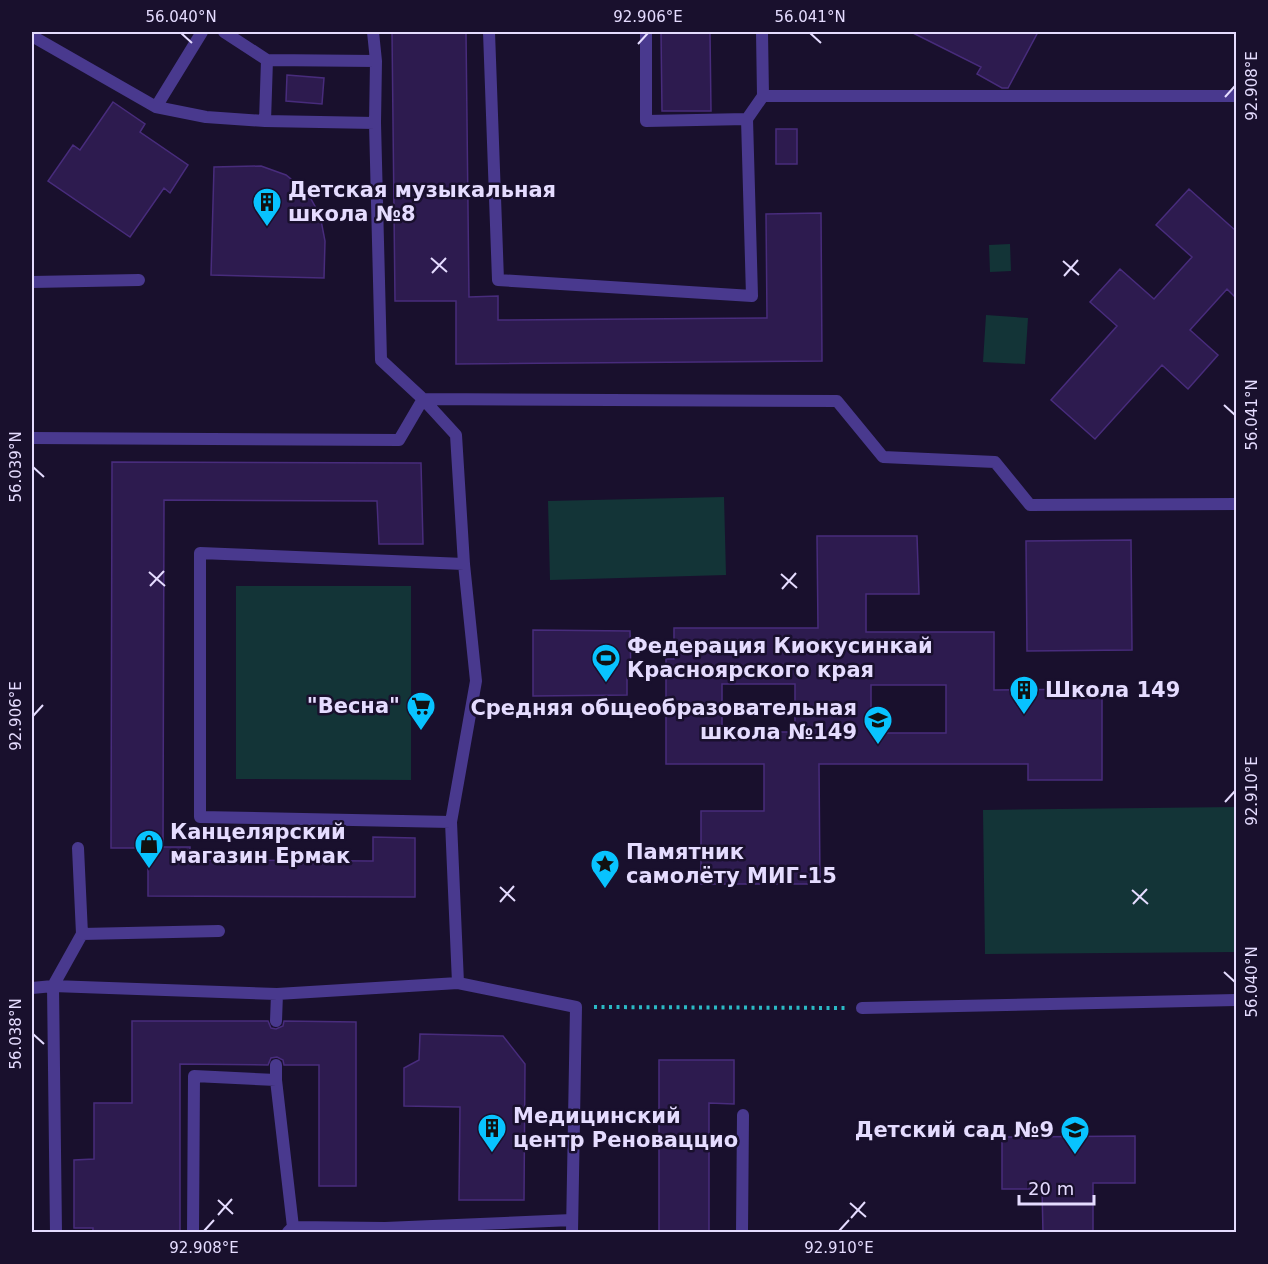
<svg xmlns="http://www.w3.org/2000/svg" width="1268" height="1264" font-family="'DejaVu Sans',sans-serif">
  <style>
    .green { fill: #133437 }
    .building { fill: #2d1b4f; stroke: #482c7c; stroke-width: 1.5; fill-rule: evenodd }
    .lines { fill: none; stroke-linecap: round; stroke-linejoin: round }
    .path { stroke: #2bb8c4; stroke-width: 4; stroke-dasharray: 3 4.5; stroke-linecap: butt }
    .service { stroke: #49398e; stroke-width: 12 }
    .ticks { fill: none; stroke: #e5dcff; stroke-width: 2 }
    .labels { text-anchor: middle; stroke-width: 5; stroke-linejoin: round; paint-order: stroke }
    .poi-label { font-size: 21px; font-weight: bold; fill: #e5dcff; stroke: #19102d; text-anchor: start }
    .neatline { fill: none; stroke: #e5dcff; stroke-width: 2 }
    .ticks-label { font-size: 15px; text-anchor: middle; fill: #e5dcff }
  </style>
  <rect width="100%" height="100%" fill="#19102d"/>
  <path class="green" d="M1010,244L1011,271L990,272L989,245Z
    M986,315L1028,318L1025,364L983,362Z
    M724,497L726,575L550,580L548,501Z
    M236,586H411V780L236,779Z
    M1236,807V952L985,954L983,810Z"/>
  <path class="building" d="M392,32H466L469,297L498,296V320L767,318L766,214L821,213L822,361L456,364V301H395Z
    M661,32H710L711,111H662Z
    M911,32H1038L1008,88H1002L977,74L981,67Z
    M287,75L324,78L322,104L286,101Z
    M113,102L145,124L140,132L188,165L170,193L164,188L130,237L48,181L73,145L80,150Z
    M776,129H797V164H776Z
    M261,166L286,175L307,192L320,215L325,241L324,278L211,275L214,167Z
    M1189,189L1236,231V298L1227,289L1190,330L1218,355L1188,389L1162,365L1095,439L1051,400L1117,326L1090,302L1120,269L1154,299L1192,257L1156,225Z
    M112,462L421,463L423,544H379L377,501L164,500L163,847H190V860L373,861V837L415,838V897L148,896V848H111Z
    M817,536H917L919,594H866V632H994V690L1102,689V780H1028V764H819L820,884H701V811H764V764H666V659H674V628H818ZM722,684H795V732H722ZM871,685H946V733H871Z
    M1131,540L1132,650L1027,651L1026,541Z
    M533,630L630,631L631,677H627V695L533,696Z
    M132,1021H268L271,1028L276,1029L283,1026L284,1021L356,1022V1186H319V1065H284L283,1060L277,1057L271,1058L268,1065L180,1064V1233H93V1228H74V1160L94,1159V1103H132Z
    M420,1034L503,1036L525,1064L524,1200H459L460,1107L404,1106V1068L419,1060Z
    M659,1060H734V1104L709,1103V1233H659Z
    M1135,1136V1183H1093V1233H1043L1042,1189H1002V1137Z"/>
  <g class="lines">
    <path class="path" d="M594,1007L845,1008"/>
    <path class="service" d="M224,32L267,60L376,61
      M373,32L376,61L375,123L381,360L423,399L456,435L464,564L476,681L451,822L458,983
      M489,32L498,280L752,296L747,119
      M646,32V121L747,119L763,96
      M762,32L763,96H1236
      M32,36L156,107L206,117L265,121L375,123
      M156,107L202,32
      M265,121L267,60
      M32,282L139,280
      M32,438L399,440L423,399L837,401L883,457L995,462L1030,505L1236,504
      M451,822L200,817V553L464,564
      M82,934L219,931
      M32,988L53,986L277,994L458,983L576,1007L572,1232
      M862,1008L1236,1000
      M276,1021L277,994
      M276,1065V1080L293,1227L288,1232
      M293,1227L385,1228L572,1220
      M56,1232L53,986L82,934L78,848
      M193,1232L194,1076L276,1080
      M742,1232L743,1115"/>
  </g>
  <path class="ticks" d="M181,33L192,43M810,33L821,43M638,44L648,33M1225,97L1235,86M431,258L447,272M1063,261L1079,275M432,273L446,258M1064,276L1078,260M1224,405L1235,415M33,467L44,477M149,572L165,586M781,574L797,588M150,586L164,571M782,589L796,573M33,716L43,705M1225,802L1235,791M500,887L515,901M1132,890L1148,904M500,902L514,886M1133,904L1147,889M1224,972L1235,982M33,1034L44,1044M218,1200L233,1214M850,1203L866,1217M218,1215L232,1199M851,1218L865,1202M204,1231L214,1220M839,1231L849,1220"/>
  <defs>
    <g id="building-pin" transform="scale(1.5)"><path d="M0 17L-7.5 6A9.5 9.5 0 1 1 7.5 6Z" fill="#08c3ff" stroke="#19102d"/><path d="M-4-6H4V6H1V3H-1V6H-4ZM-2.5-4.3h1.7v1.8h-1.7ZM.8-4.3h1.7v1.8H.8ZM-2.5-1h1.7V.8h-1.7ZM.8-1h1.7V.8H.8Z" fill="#111"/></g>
    <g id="stadium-pin" transform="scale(1.5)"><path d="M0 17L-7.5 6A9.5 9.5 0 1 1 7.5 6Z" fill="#08c3ff" stroke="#19102d"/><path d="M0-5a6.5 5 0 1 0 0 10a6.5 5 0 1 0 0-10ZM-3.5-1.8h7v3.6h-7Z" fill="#111"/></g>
    <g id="supermarket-pin" transform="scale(1.5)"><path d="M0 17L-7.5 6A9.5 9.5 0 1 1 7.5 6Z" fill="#08c3ff" stroke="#19102d"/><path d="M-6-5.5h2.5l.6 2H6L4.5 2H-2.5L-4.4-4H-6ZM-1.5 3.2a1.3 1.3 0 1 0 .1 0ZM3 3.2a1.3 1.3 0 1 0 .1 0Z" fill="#111"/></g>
    <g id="school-pin" transform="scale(1.5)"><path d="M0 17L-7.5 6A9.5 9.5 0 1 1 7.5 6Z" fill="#08c3ff" stroke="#19102d"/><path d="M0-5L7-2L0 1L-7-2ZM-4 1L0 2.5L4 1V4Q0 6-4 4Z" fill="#111"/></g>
    <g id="shop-pin" transform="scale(1.5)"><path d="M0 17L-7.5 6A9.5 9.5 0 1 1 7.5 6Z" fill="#08c3ff" stroke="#19102d"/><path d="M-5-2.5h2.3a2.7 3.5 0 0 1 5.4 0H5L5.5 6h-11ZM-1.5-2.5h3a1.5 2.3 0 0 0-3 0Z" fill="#111"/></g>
    <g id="sight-pin" transform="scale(1.5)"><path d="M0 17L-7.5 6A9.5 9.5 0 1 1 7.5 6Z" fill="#08c3ff" stroke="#19102d"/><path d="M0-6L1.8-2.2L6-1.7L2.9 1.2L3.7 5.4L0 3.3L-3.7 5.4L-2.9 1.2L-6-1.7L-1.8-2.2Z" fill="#111"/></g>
  </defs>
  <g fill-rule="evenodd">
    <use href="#building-pin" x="267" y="202"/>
    <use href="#stadium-pin" x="606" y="658"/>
    <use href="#building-pin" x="1024" y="690"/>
    <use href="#supermarket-pin" x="421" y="706"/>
    <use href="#school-pin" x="878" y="720"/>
    <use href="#shop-pin" x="149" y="844"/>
    <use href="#sight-pin" x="605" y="864"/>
    <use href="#building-pin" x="492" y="1128"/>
    <use href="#school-pin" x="1075" y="1130"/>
  </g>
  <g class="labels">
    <g class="poi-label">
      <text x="288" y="197">Детская музыкальная<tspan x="288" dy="24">школа №8</tspan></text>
      <text x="627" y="653">Федерация Киокусинкай<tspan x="627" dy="24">Красноярского края</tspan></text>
      <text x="1045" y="697">Школа 149</text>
      <text x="400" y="713" text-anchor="end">"Весна"</text>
      <text x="857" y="715" text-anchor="end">Средняя общеобразовательная<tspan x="857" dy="24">школа №149</tspan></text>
      <text x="170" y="839">Канцелярский<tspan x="170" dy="24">магазин Ермак</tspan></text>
      <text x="626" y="859">Памятник<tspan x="626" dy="24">самолёту МИГ-15</tspan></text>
      <text x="513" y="1123">Медицинский<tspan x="513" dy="24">центр Реноваццио</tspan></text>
      <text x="1054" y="1137" text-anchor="end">Детский сад №9</text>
    </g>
  </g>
  <rect width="1268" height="1264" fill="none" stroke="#19102d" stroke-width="66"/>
  <path d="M1019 1195v9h75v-9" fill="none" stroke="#e5dcff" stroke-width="3"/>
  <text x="1028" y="1195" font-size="18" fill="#e5dcff" stroke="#19102d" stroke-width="4.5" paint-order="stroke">20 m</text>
  <rect x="33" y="33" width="1202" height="1198" class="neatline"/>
  <g class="ticks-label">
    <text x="181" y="22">56.040°N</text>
    <text x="648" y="22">92.906°E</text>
    <text x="810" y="22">56.041°N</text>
    <text transform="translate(1252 86) rotate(-90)" y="5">92.908°E</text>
    <text transform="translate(1252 415) rotate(-90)" y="5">56.041°N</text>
    <text transform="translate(16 467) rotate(-90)" y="5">56.039°N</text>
    <text transform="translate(16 716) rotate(-90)" y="5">92.906°E</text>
    <text transform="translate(1252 791) rotate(-90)" y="5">92.910°E</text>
    <text transform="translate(1252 982) rotate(-90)" y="5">56.040°N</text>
    <text transform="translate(16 1034) rotate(-90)" y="5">56.038°N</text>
    <text x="204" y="1253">92.908°E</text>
    <text x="839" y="1253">92.910°E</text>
  </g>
</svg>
